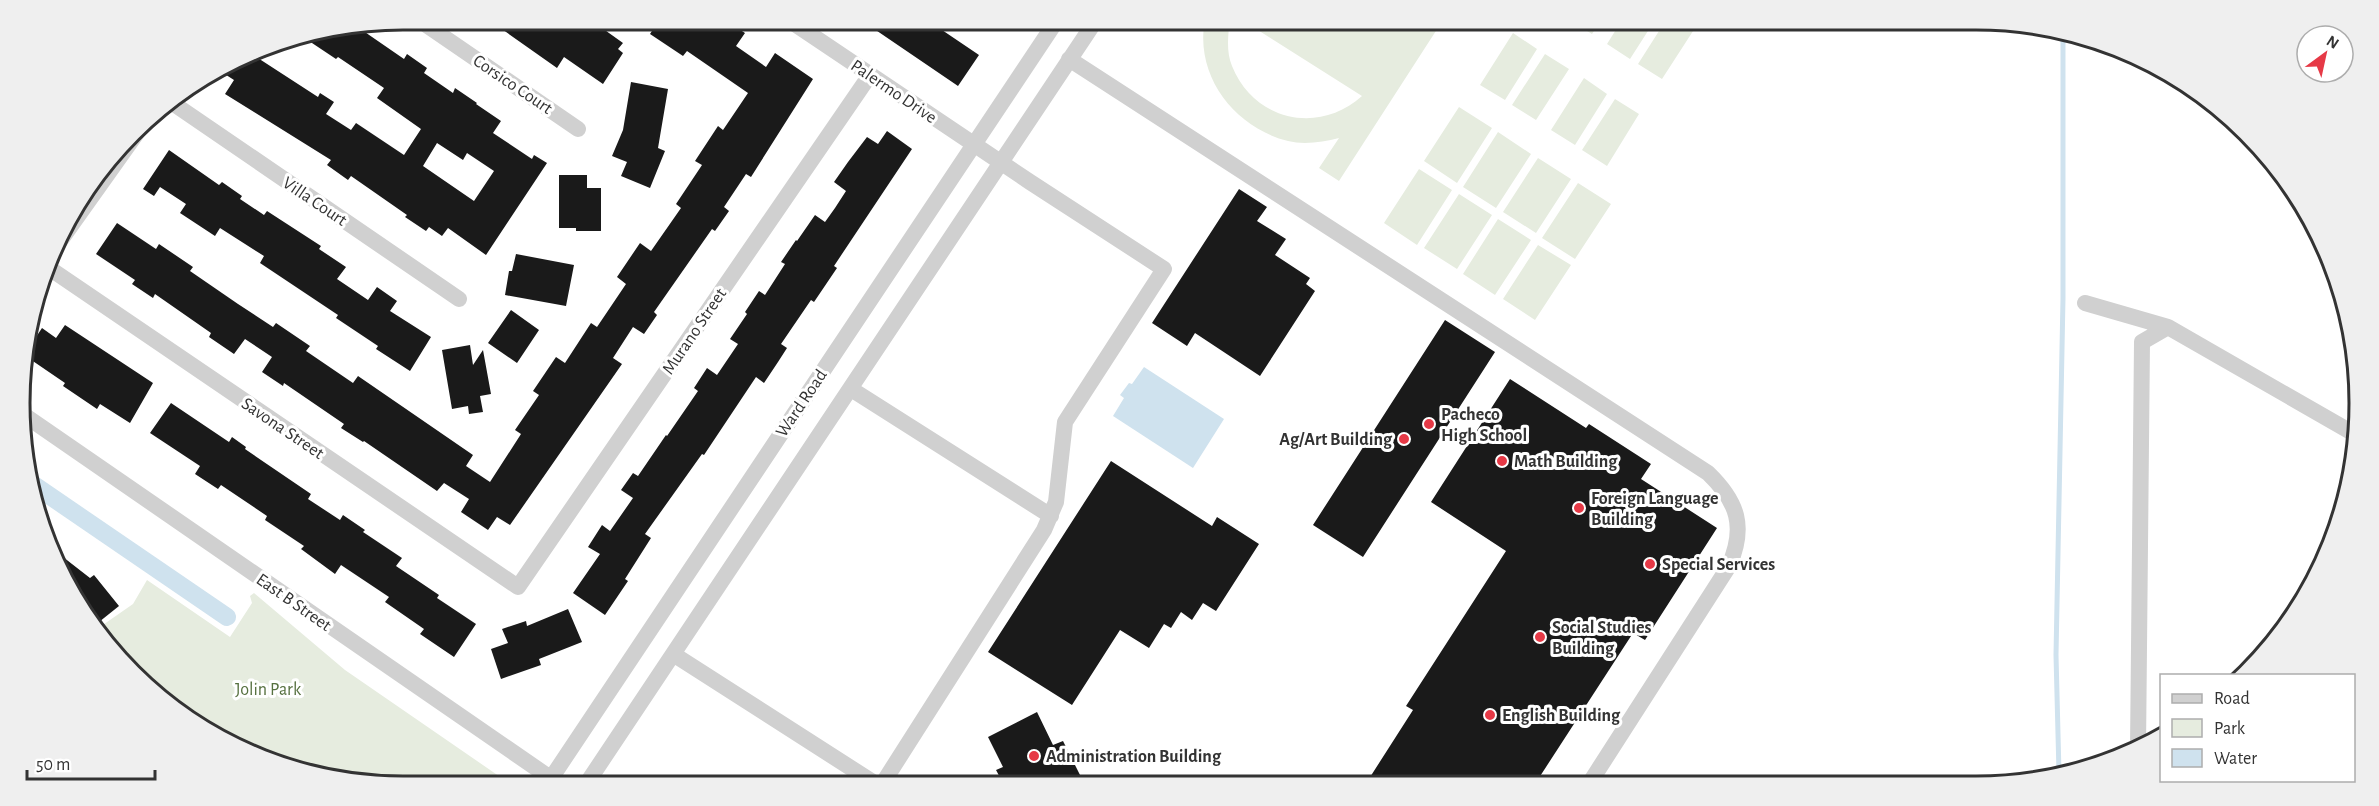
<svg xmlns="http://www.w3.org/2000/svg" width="2379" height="806" font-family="'Alegreya Sans',sans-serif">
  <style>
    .green { fill: #e6ecdf }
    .water { fill: #cfe2ee }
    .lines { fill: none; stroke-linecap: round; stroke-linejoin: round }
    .stream { stroke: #cfe2ee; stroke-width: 5 }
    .canal { stroke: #cfe2ee; stroke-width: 18 }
    .building { fill: #1a1a1a; fill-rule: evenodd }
    .minor { stroke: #d0d0d0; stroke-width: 16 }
    .poi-dot { fill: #e63946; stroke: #fff; stroke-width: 2 }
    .labels { text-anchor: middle; stroke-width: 6; stroke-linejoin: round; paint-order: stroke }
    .street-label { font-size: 18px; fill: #333; stroke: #fff }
    .poi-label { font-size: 18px; font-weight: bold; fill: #333; stroke: #fff; text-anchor: start }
    .park-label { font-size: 18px; fill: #56703f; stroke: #fff }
    .rim { fill: none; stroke: #333; stroke-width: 3 }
  </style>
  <rect width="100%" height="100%" fill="#fff"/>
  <path class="green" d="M1205,20H1230C1228,34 1226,52 1232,66C1254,121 1319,135 1362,96L1242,20H1443L1339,181L1319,168L1339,138C1323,142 1304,145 1288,141C1235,128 1194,76 1205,20Z
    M1569,20H1601L1592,34Z
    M1622,20H1655L1630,59L1607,44Z
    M1666,20H1683L1695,28L1662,79L1638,64Z
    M1513,33L1537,49L1505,100L1480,85Z
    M1545,54L1569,69L1536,120L1512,105Z
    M1584,78L1607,94L1575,145L1551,130Z
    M1615,99L1639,114L1607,166L1582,150Z
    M1459,107L1492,128L1457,183L1424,161Z
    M1498,132L1531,154L1496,208L1463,187Z
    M1538,158L1571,179L1536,233L1503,212Z
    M1419,169L1452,190L1417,245L1384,223Z
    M1578,183L1611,204L1575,259L1542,238Z
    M1459,194L1492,215L1457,269L1424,248Z
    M1498,219L1531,240L1495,295L1463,274Z
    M1538,245L1571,265L1535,320L1503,299Z
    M147,580L230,637L252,603L250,596L254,593L345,670L509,783L503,786H403L304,774L190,722L97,629L133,604Z"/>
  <path class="water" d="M1144,367L1224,419L1193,468L1113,416L1124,398L1120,395L1129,383L1132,384Z"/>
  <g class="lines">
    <path class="stream" d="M2059,773L2056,655L2063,298V31"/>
    <path class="canal" d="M31,483L227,617"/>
  </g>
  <path class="building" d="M489,20H583L593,26L595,23L623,43L618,49L623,53L603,84L564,57L557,68Z
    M659,20H725L745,33L736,46L766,67L775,53L813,79L751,177L746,174L724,207L729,211L715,231L712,229L654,312L657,315L644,334L633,327L613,358L622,364L510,525L497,517L488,530L461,512L469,499L444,483L437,491L364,441L363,442L341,428L344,424L284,383L283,386L262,372L272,357L245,339L234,354L209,337L211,333L155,294L153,298L132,284L135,280L96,254L117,223L156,249L159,244L193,267L190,271L238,304L273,327L276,323L310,346L306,351L353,383L358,376L473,455L466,466L490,482L521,434L515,430L539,395L533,391L556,357L565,363L591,323L597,327L626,284L617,277L640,243L651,251L681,208L676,204L702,165L695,161L718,126L723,130L748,93L687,51L683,56L650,34Z
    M861,20H936L945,25L942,30L979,55L958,86Z
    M359,28L404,59L407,54L427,68L424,73L453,93L455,88L477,103L476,104L501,121L493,133L532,159L534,155L547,163L486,255L448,228L442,236L429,227L426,231L405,217L407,215L351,176L348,180L327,165L331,160L225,94L234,80L220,71L250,53L318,97L320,93L334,102L326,114L351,130L356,123L404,155L421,129L377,98L384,88L338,57L336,59L306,39ZM437,143L463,160L467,153L494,171L474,201L423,166Z
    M631,82L668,89L658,148L665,151L650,188L621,176L627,162L612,156L623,130Z
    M887,131L912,149L834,266L837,268L814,302L811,300L781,344L787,348L778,362L764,383L756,377L704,455L702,454L645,534L651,538L625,579L628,581L605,615L573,593L600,554L588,547L602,525L610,531L633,498L621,490L633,473L638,476L666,435L667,436L698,391L694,388L707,368L717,375L738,344L730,339L747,314L745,312L759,291L765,295L785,264L781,262L796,240L797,241L815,215L825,222L835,208L846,191L834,182L848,162L867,137L878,144Z
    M169,150L219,185L222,182L242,196L240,199L264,215L267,211L321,246L319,249L346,267L337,279L368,300L377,287L397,301L390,311L431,337L410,371L376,349L378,346L336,318L338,315L260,263L264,256L220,228L215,236L180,213L186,204L160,187L154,196L143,189Z
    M559,175H587V188H601V231H576V228H559Z
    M1239,189L1267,207L1257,221L1286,239L1275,255L1310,278L1306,284L1315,291L1260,376L1195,333L1187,346L1152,323Z
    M516,254L574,265L566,306L505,295L509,271H512Z
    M511,310L539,330L517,363L488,343Z
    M1445,320L1495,352L1363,557L1313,525Z
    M65,325L153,383L130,423L100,404L97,409L63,386L65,383L24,355L42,328L56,338Z
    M470,345L473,365L483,350L491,394L480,396L483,412L469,414L468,406L452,409L442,350Z
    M1510,379L1586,428L1589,424L1651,464L1641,479L1717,528L1645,640L1633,633L1535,784L1365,785L1413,710L1406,706L1506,551L1431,502Z
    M171,403L229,442L232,437L246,447L245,449L311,494L308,499L340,520L343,515L365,530L363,532L402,558L396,566L439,595L437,598L476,624L454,657L420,634L424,629L385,602L389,597L341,565L335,574L301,549L304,546L265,520L267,516L221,485L218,489L195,474L200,466L150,433Z
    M1111,461L1212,526L1217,517L1259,544L1216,611L1203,603L1192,620L1181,612L1171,628L1164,624L1149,648L1120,630L1072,705L988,652Z
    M54,550L90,578L94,575L119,606L94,626L84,616Z
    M568,609L582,642L539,659L541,665L501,679L491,649L508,643L502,629L526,621L527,626Z
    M1037,712L1053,745L1063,741L1085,785H1004L996,770L1003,767L988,737Z"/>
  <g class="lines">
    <path class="minor" d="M419,20L578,129
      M789,20L1030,182L1164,269L1065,422L1056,502L1044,530L881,786
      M1069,59L1708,473C1738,502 1746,527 1729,566L1589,784
      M171,102L459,299
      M55,248L144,123
      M49,268L518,587L870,75
      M2085,303L2168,327
      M851,389L1051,516
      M27,417L562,786
      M673,654L879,786
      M2138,749L2142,342L2168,327L2351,432
      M546,786L1057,20
      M585,786L1096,20"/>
  </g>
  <g class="poi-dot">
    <circle cx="1429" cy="424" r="6"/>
    <circle cx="1404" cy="439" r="6"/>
    <circle cx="1502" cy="461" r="6"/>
    <circle cx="1579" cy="508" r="6"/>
    <circle cx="1650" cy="564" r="6"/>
    <circle cx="1540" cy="637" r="6"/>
    <circle cx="1490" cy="715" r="6"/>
    <circle cx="1034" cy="756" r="6"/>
  </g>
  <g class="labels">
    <g class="street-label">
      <text transform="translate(513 84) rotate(34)" y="6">Corsico Court</text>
      <text transform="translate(894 91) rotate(34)" y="6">Palermo Drive</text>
      <text transform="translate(315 201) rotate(34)" y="6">Villa Court</text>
      <text transform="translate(694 331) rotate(-56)" y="6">Murano Street</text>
      <text transform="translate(801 403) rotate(-56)" y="6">Ward Road</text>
      <text transform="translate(283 428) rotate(34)" y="6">Savona Street</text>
      <text transform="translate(294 602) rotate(35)" y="6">East B Street</text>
    </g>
    <g class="poi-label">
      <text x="1441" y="420">Pacheco<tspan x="1441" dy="21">High School</tspan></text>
      <text x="1392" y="445" text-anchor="end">Ag/Art Building</text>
      <text x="1514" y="467">Math Building</text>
      <text x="1591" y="504">Foreign Language<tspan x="1591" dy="21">Building</tspan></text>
      <text x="1662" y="570">Special Services</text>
      <text x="1552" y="633">Social Studies<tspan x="1552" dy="21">Building</tspan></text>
      <text x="1502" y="721">English Building</text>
      <text x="1046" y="762">Administration Building</text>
    </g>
    <g class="park-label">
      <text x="268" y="695">Jolin Park</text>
    </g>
  </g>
  <path d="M0 0H2379V806H0ZM403 30H1976A373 373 0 0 1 2349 403V403A373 373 0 0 1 1976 776H403A373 373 0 0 1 30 403V403A373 373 0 0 1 403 30Z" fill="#efefef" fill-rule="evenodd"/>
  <path class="rim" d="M403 30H1976A373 373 0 0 1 2349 403V403A373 373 0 0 1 1976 776H403A373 373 0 0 1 30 403V403A373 373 0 0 1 403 30Z"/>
  <rect x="2160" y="674" width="195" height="108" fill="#ffffff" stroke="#adadad" stroke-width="1.5"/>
  <rect x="2172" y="694" width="30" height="9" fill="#d0d0d0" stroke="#adadad" stroke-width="1.5"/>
  <text x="2214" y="704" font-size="18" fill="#333333">Road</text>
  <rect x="2172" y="719" width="30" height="18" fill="#e6ecdf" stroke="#adadad" stroke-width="1.5"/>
  <text x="2214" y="734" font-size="18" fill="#333333">Park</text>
  <rect x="2172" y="749" width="30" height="18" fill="#cfe2ee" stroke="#adadad" stroke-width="1.5"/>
  <text x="2214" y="764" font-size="18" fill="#333333">Water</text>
  <g transform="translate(2325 54) rotate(33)"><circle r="28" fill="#ffffff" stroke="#adadad" stroke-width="1.5"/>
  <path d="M0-4.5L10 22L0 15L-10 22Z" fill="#e63946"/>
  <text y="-9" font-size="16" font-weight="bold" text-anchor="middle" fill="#333333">N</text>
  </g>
  <path d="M27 770v9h128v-9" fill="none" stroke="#333333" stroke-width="3"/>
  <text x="36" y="770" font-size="18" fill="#333333" stroke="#ffffff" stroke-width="4.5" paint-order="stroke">50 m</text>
</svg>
